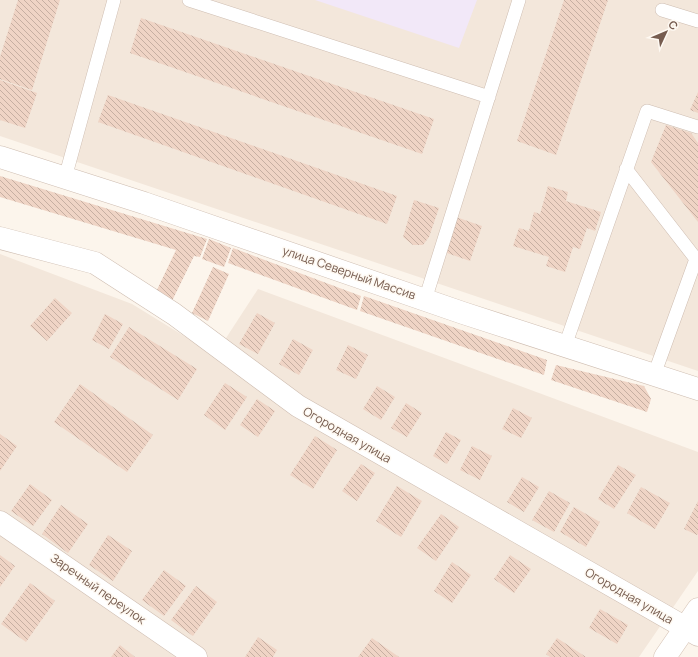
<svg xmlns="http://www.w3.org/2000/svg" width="698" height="657" font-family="Manrope,sans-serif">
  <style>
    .residential { fill: #f3e7db }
    .education { fill: #f2e8f8 }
    .building { fill: url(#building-back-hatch) }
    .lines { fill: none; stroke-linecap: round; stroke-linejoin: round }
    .service-casing { stroke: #cebdb1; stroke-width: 14 }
    .minor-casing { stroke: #cebdb1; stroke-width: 23 }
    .tertiary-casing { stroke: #cebdb1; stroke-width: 23 }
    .secondary-casing { stroke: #d3bfb1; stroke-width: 23 }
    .service { stroke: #fff; stroke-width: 13 }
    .minor { stroke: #fff; stroke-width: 22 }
    .tertiary { stroke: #fff; stroke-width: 22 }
    .secondary { stroke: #fff; stroke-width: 22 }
    .labels { text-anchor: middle; stroke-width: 3; stroke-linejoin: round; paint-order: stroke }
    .street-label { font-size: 12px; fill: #765c4f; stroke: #fef9f2 }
  </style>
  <defs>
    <pattern id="building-back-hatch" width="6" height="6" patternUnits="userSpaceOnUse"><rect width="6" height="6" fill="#efd4c5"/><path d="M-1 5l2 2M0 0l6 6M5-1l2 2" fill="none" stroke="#c6afa2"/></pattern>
  </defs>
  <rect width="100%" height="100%" fill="#fcf5ec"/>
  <path class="residential" d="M0,0H698V371L0,136Z
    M0,254L132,304L215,355L258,289L698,452V571L639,657H0Z"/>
  <path class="education" d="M315,0H477L459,48Z"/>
  <path class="building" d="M18,0H60L32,90L0,79V57Z
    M564,0H608L556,155L517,141Z
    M141,18L434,119L422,154L130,53Z
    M0,80L37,93L25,128L0,120Z
    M698,92V113L690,110Z
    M108,95L397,196L387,224L98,122Z
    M666,125L691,133L698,143V222L651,162Z
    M0,176L207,239L200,257L194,256L172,301L155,294L176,250L0,197Z
    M548,186L568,192L566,201L601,212L595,231L587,228L580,249L573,247L565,272L546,266L549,257L513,246L519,228L529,231L534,212L540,214Z
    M414,200L439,208L429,237L423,245H413L403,237Z
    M456,217L482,226L470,261L444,252Z
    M209,239L231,248L224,267L202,259Z
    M233,248L361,296L357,310L228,263Z
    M213,267L229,274L208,321L192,313Z
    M364,296L547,360L544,375L360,311Z
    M55,298L72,313L47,341L30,326Z
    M257,313L275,323L258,354L239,344Z
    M105,314L123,324L109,349L92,340Z
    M129,327L197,369L178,400L110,357Z
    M293,339L313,350L299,375L279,364Z
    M348,345L368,355L356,379L336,370Z
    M556,365L644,386L651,399L647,412L551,380Z
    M225,383L247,397L225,430L204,415Z
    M80,384L153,435L127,472L54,422Z
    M377,386L395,397L381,420L363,409Z
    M257,399L275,411L258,437L240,425Z
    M406,403L422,413L407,437L391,428Z
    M513,408L532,418L521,438L502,429Z
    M446,432L461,440L447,464L433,456Z
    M0,434L17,446L0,471Z
    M315,436L337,450L313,489L290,475Z
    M472,446L492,456L480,480L460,470Z
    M361,464L375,473L357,501L342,491Z
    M618,465L636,475L614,509L598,499Z
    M522,477L539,487L524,512L507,502Z
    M30,484L52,500L33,526L11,511Z
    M397,486L422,501L401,537L376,521Z
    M641,487L670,503L655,529L627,513Z
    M549,491L570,503L554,532L532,520Z
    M698,501V534L697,535L684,529Z
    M61,505L88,524L68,553L42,534Z
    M574,507L600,522L586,547L560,532Z
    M441,514L459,527L436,561L417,548Z
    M108,535L132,551L113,581L89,565Z
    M0,555L15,566L0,587Z
    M510,555L531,569L514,593L494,579Z
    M452,562L471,575L452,603L434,591Z
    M164,570L186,586L164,616L142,600Z
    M30,583L55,601L26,642L1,624Z
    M196,586L217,602L193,636L171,620Z
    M600,609L628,625L617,644L589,628Z
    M258,637L277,650L273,657H245Z
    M372,638L399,657H358Z
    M557,638L586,657H550L546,654Z
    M120,645L135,657H111Z"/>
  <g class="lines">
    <g class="service-casing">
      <path id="service" d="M189,0L489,97
        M662,10L698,21
        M626,169L696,259L654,375
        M65,178L114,0
        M425,300L519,0
        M565,346L647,111L698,127"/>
    </g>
    <g class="minor-casing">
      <path id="minor" d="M0,238L95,263L174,314L298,406L698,635
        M0,522L196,657"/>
    </g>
    <g class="tertiary-casing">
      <path id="tertiary" d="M0,157L144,203L463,313L698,389"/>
    </g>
    <g class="secondary-casing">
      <path id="secondary" d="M665,657L698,609"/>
    </g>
    <use href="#service" class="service"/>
    <use href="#minor" class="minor"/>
    <use href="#tertiary" class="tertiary"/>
    <use href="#secondary" class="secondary"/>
  </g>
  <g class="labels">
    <g class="street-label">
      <text transform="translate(349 273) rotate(19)" y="4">улица Северный Массив</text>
      <text transform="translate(347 435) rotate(30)" y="4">Огородная улица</text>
      <text transform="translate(98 589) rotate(35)" y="4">Заречный переулок</text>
      <text transform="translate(629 596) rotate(30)" y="4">Огородная улица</text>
    </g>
  </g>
  <g transform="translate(666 32) rotate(46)" stroke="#fef9f2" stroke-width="3" paint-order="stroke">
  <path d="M0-3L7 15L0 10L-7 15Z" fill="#765c4f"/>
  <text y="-6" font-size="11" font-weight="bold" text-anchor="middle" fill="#765c4f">С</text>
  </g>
</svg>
